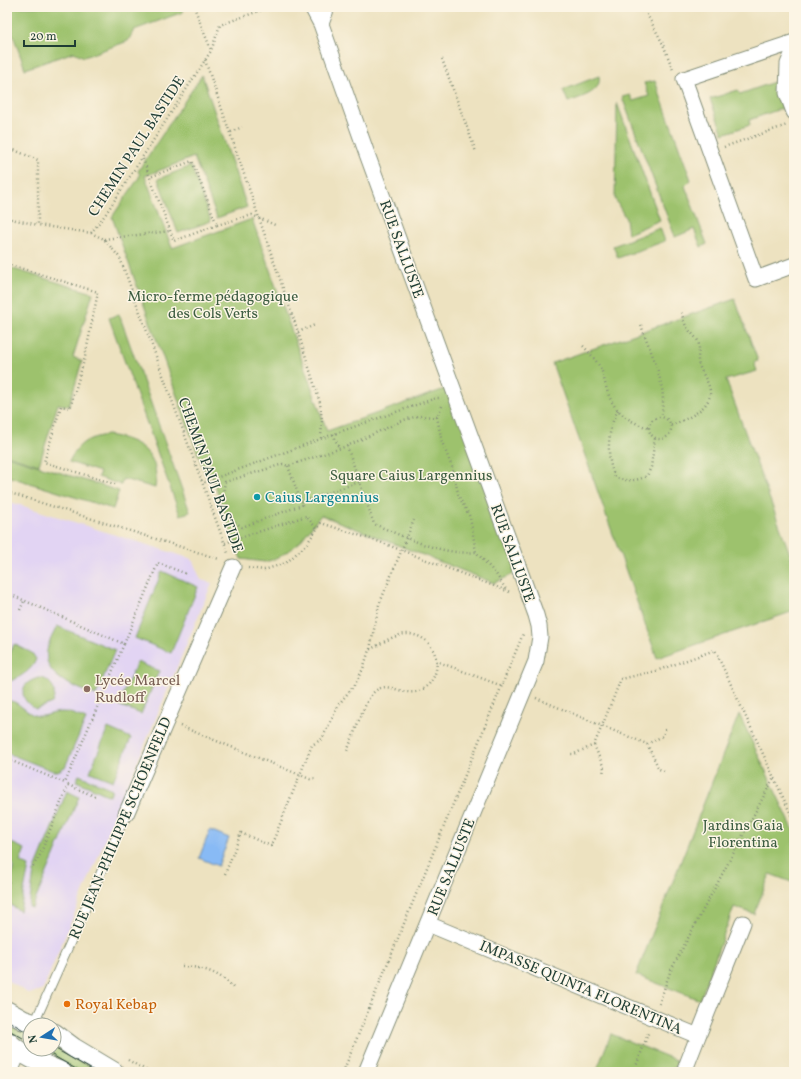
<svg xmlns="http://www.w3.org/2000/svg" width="801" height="1079" font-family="Vollkorn,serif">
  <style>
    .built { fill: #e2d4f3 }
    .green { fill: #9dc26d; stroke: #5e8050 }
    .water { fill: #88baf5; stroke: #547c94 }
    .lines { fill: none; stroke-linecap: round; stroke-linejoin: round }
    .service-casing { stroke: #86907a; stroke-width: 10 }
    .minor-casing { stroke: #86907a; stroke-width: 17 }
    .tertiary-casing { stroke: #86907a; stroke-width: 21 }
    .path { stroke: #86907a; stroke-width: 2.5; stroke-dasharray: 1 3; stroke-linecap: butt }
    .service { stroke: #fff; stroke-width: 8 }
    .minor { stroke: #fff; stroke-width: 15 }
    .tertiary { stroke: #fff; stroke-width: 19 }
    .tram { stroke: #1f3d34; stroke-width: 1 }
    .culture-dot { fill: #0f9aa8; stroke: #fcf5e5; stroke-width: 1.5 }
    .education-dot { fill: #8d6e63; stroke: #fcf5e5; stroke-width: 1.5 }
    .food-dot { fill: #e8710a; stroke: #fcf5e5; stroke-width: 1.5 }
    .labels { text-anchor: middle; stroke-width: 3; stroke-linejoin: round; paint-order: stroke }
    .street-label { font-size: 15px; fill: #1f3d34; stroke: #fcf5e5 }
    .park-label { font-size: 15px; fill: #3e5e42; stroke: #fcf5e5 }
    .culture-label { font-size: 15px; fill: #0d838f; stroke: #fcf5e5; text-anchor: start }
    .education-label { font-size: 15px; fill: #785e54; stroke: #fcf5e5; text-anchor: start }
    .food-label { font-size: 15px; fill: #c56008; stroke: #fcf5e5; text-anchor: start }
  </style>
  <rect width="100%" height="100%" fill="#fcf5e5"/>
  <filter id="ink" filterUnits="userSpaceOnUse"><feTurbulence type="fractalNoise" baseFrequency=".025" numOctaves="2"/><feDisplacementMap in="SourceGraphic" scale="8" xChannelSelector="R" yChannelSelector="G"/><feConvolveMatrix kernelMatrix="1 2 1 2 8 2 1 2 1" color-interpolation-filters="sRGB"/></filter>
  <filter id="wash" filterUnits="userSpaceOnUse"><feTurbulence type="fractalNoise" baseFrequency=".012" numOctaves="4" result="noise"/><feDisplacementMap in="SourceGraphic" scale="16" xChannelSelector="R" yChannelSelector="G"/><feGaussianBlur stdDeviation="0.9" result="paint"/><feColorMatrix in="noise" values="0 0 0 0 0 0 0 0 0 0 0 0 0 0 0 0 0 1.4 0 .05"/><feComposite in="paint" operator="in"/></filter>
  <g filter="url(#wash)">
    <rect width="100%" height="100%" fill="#ede2c0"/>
    <path class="built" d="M7,501L192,559L201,580L212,583L43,989L29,994L7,980Z"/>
    <path class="green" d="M7,7H181L183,12L134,30L128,41L84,57L74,52L25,69L7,18Z
      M202,75L247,207L217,218L194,157L145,176L172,248L252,219L327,431L453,386L520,571L494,583L321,515L299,543L278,558L265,562L241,559L211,474L206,476L112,217L138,179L140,175L138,171Z
      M599,76C602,93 581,97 568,102L563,90Z
      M655,81L691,180L685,186L707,244L701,247L694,229L675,237L622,97L630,95L633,101L649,96L644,83Z
      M774,82L783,108L749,120L750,125L723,134L710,99L738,90L740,94Z
      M617,103L660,220L628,234L626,219L615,199Z
      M191,166L211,221L178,233L158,179Z
      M660,228L665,241L618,258L613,246Z
      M7,267L93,293L73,357L82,361L69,406L58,404L39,465L7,455Z
      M735,299L758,361L754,362L757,371L726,380L794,565V611L657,658L552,363Z
      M119,314L190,512L180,515L109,318Z
      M107,435C138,439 161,453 155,488L123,479L121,485L98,477L100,472L69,462C78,443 87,438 107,435Z
      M7,456L119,491L113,509L7,476Z
      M162,571L198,587L171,653L135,638Z
      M57,626L115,650L96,695C75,687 39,677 48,646C50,639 54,633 57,626Z
      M14,644L32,653L36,659C33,670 18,679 7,682V661Z
      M137,662L159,671L141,714L118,705Z
      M38,678C51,677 58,692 52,703L36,709C29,706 20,697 24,688C26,682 33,680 38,678Z
      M7,701C18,699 26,714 37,716C45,717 54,712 62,712C70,712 78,716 86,719L65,767L58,771H53L7,753Z
      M739,714L794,831V883L770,874L754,914L734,907L700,1000L636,975Z
      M108,728L131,738L113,781L90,772Z
      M79,775L112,789L110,796L76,781Z
      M67,791L79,797L32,908L29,907L34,872Z
      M7,841L25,849L20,862L29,866L20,911L12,906L9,900L13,869V864L7,855Z
      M7,1016L30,1027V1049L7,1034Z
      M611,1034L678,1061L673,1072H596Z
      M54,1038L105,1072H73L40,1058L44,1049H54Z"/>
    <path class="water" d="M210,830L229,838L218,866L199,858Z"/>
  </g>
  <g filter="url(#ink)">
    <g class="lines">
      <g class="service-casing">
        <path id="service" d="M34,1024L83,914L126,814"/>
      </g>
      <g class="minor-casing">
        <path id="minor" d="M312,7L321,24L367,154L520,571L536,615L539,626L540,637L536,661L366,1072
          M321,24L327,7
          M794,42L684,79L756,279L794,265
          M794,50L788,64L787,93L794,112
          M126,814L233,567
          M428,924L698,1036L684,1072
          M698,1036L743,923
          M10,1072L19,1051"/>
      </g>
      <g class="tertiary-casing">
        <path id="tertiary" d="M7,1011L23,1020L38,1025
          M54,1033L74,1048L114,1072
          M7,1041C23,1056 42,1064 62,1072"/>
      </g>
      <path class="path" d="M194,7L211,50
        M643,7L663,44L673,70
        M442,59L476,152
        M205,60L298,332L320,403L322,421L321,439
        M231,132L242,127
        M7,147L38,160V225L91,233L104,239L120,258L228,553
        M724,147L787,125
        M143,159C153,186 164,214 174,241L217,225L192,161L150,177
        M7,218L38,225
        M217,225L252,215L275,225
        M91,233L105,215L211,51L220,25L270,7
        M104,239L170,231
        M7,264L98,292L85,357L70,408L61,406L44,462L118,485
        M641,325C651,354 669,387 661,417
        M298,332L315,325
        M583,346C590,353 596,360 601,369C604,376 605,385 608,393C614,412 631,423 649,428
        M442,406L437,417L442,442L452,467L459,497L470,517L476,552L496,574L507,591
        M618,410C607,428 606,459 615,477C626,482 636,481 647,476L651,467L655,438
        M649 428a11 11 0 1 1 22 0a11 11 0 1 1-22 0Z
        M671,425C684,421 712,408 710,391C709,382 702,374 699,365C696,358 701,349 698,341C695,336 691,333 688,329C684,324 683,317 681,312
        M333,434L339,448
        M347,446L374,524C405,537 442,556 476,552
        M288,466L301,502
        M201,480L205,482L342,431L436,398H441
        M359,482L301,502L302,505L242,527L232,520L223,493L225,482L283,464L288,466L347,446L404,420L418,416L437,417
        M7,492L219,559
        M225,543L306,516L317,529
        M248,568L264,570L286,563L306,545L321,523L380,542L507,591L512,592
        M7,593L124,644L65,783L7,759
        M20,610L24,601
        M124,644L158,563L187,574
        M370,649L379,605L414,520
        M436,661L502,686
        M536,698L602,726L594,745L574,754H569
        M180,726L310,779L317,778
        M647,744L663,736L666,727
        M594,745L604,768L603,774
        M664,771L659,769L647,744L602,726L621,679L656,671L715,650L794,821
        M68,785L97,797
        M7,866L9,876L7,895
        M33,866L40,855L68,785
        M225,874L241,833L271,846L312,745L322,739L339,704L355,684L363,669L369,650C381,644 396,633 409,634C435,636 446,668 427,686C407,704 389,676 373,693C364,702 353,738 347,751
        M182,966C202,967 222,973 234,989
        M659,1004L670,972L774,777
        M128,1060L149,1072
        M343,1072L523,634
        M634,1072L649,1031"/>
      <use href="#service" class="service"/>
      <use href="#minor" class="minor"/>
      <use href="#tertiary" class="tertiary"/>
      <path class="tram" d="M7,1020L30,1034
        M7,1029L30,1042
        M54,1048L96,1072
        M42,1049L81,1072"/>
    </g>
  </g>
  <circle class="culture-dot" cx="257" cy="497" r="4"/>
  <circle class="education-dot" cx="87" cy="689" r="4"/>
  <circle class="food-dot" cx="67" cy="1004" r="4"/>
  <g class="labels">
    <g class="street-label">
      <text transform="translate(136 146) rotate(-57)" y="5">CHEMIN PAUL BASTIDE</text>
      <text transform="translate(402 249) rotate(70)" y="5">RUE SALLUSTE</text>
      <text transform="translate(211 475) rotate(70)" y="5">CHEMIN PAUL BASTIDE</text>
      <text transform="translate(513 553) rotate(70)" y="5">RUE SALLUSTE</text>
      <text transform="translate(120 828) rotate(-67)" y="5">RUE JEAN-PHILIPPE SCHOENFELD</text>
      <text transform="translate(451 867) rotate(-68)" y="5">RUE SALLUSTE</text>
      <text transform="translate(581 987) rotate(23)" y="5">IMPASSE QUINTA FLORENTINA</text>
    </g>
    <g class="park-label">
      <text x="213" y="301">Micro-ferme pédagogique<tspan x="213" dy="17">des Cols Verts</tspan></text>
      <text x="411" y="480">Square Caius Largennius</text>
      <text x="743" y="830">Jardins Gaia<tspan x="743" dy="17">Florentina</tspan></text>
    </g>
    <g class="culture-label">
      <text x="265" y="502">Caius Largennius</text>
    </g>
    <g class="education-label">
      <text x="95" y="685">Lycée Marcel<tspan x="95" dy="17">Rudloff</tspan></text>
    </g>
    <g class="food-label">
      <text x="75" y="1009">Royal Kebap</text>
    </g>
  </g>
  <rect width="801" height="1079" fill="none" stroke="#fcf5e5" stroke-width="24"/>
  <g transform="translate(42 1037) rotate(258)"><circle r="19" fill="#fcf5e5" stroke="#a4ab9e"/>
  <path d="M0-3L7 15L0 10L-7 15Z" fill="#1f6fb2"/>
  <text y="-6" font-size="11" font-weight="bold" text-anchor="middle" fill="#1f3d34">N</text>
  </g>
  <path d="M24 40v6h51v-6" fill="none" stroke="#1f3d34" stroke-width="2"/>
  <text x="30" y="40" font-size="12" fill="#1f3d34" stroke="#fcf5e5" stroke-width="3" paint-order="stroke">20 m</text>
</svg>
